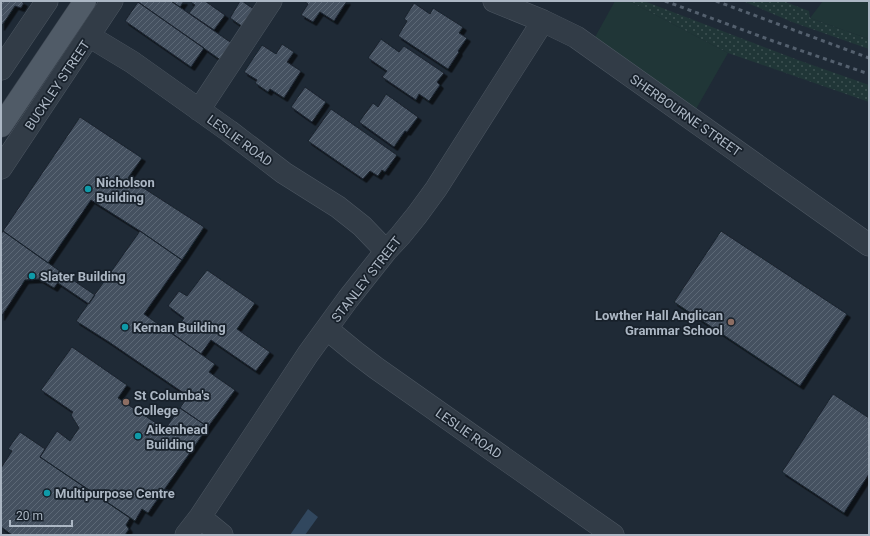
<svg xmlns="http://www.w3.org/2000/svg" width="870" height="536" font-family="Roboto,sans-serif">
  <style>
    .grass { fill: url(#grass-dots) }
    .park { fill: #203637 }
    .water { fill: #31475e }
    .building { fill: url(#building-hatch); stroke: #1a232d; filter: url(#shadow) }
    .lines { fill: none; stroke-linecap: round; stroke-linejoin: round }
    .minor-casing { stroke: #4d5762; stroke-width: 23 }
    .major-casing { stroke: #3c4550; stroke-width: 23 }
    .minor { stroke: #323c47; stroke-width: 22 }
    .major { stroke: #505b67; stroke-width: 22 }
    .rail { stroke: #54606e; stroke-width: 3; stroke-dasharray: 4 4; stroke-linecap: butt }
    .culture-dot { fill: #0f9aa8; stroke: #18212b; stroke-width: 1.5 }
    .education-dot { fill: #8d6e63; stroke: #18212b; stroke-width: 1.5 }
    .labels { text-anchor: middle; stroke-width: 3.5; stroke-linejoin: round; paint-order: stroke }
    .street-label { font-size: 13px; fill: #acb7c4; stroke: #18212b }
    .poi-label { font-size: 13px; font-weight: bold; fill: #acb7c4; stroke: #18212b; text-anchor: start }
  </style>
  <defs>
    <pattern id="grass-dots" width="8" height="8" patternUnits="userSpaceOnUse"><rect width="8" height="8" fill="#203637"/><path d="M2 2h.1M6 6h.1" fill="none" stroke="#3e5152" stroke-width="1.8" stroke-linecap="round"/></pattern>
    <pattern id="building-hatch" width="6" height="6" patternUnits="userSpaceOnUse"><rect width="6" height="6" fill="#445161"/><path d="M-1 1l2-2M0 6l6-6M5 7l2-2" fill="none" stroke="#5c6876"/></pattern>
    <filter id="shadow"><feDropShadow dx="3.5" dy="3.5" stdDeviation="0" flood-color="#0009"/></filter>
  </defs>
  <rect width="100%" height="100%" fill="#1f2a36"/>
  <path class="grass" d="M629,1H644L798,60L869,85V102L728,53Z
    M743,1H783L809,11L810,18L869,39V49L792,22Z"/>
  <path class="park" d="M615,1H629L728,53L692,116L594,39Z
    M823,1H869V39L810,18Z"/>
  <path class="water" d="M308,509L318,517L305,535H290Z"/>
  <path class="building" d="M1,1H21L24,3L21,8L15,6L1,27Z
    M139,1H171L233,44L222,61L138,2Z
    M171,1H184L180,7Z
    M189,1H205L225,15L214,30L189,13L195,5Z
    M240,1H242L258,12L243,27L230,18Z
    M304,1H347L334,21L320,12L313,22L301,15L308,4Z
    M138,2L204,48L191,67L125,21Z
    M414,3L430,14L433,8L463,27L459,33L467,38L458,51L459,52L448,69L398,36L407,21L404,19Z
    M381,39L399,52L404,46L444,73L437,82L440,85L429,101L419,94L416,100L382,77L387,71L368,58Z
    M282,44L294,52L287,62L301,71L284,98L270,89L268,92L255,83L257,80L244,72L262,45L276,54Z
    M305,87L326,102L312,122L291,107Z
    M386,94L418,117L407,132L405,131L394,147L359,122L373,103L378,107Z
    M331,109L397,155L385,172L382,170L378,176L370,171L363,179L308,141Z
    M80,117L142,158L128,178L204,227L182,260L140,231L91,200L48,263L3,231Z
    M3,231L64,274L54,288L39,279L25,280L1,317V234Z
    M140,231L182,260L144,314L215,364L209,372L235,390L208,427L180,408L188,396L109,342L76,321Z
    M721,231L847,314L800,386L674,302Z
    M207,270L255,303L237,329L270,352L256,371L211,340L201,354L173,334L184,318L168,306L179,291L187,296Z
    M64,274L95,295L89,304L58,283Z
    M72,347L127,385L118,398L165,429L180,408L208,427L148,513L142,509L135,521L40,457L57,431L70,441L79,428L71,415L73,412L41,390Z
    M833,394L869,418V474L844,513L782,472Z
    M20,432L45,449L40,457L130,518L126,525L129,529L125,535H12L1,527V468L12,451L8,449Z"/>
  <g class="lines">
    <g class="minor-casing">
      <path id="minor" d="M494,1L543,21L576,37L869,245
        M89,36L132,62L229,131L284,173L338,207L362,226L386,251
        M1,69L47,1
        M199,110L271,1
        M1,168L112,1
        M327,329L355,352L376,368L613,535
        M200,517L222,535
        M186,535L200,517L308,354L348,299L386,251L400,236L417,215L436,189L543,21"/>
    </g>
    <g class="major-casing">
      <path id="major" d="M1,126L85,1"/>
    </g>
    <use href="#minor" class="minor"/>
    <use href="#major" class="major"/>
    <path class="rail" d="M665,1L773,41L869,74
      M716,1L869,58"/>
  </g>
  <g class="culture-dot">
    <circle cx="88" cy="189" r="4"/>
    <circle cx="32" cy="276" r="4"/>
    <circle cx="125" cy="327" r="4"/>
    <circle cx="138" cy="436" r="4"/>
    <circle cx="47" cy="493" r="4"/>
  </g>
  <g class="education-dot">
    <circle cx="731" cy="322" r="4"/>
    <circle cx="126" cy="402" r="4"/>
  </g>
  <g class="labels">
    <g class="street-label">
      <text transform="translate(57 85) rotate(-56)" y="5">BUCKLEY STREET</text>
      <text transform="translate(686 115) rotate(35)" y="5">SHERBOURNE STREET</text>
      <text transform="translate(240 140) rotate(36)" y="5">LESLIE ROAD</text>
      <text transform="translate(366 279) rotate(-52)" y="5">STANLEY STREET</text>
      <text transform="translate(469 433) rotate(35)" y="5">LESLIE ROAD</text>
    </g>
    <g class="poi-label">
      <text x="96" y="187">Nicholson<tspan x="96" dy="15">Building</tspan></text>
      <text x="40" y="281">Slater Building</text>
      <text x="723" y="320" text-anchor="end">Lowther Hall Anglican<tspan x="723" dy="15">Grammar School</tspan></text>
      <text x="133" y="332">Kernan Building</text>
      <text x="134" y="400">St Columba's<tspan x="134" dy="15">College</tspan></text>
      <text x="146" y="434">Aikenhead<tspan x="146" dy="15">Building</tspan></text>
      <text x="55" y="498">Multipurpose Centre</text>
    </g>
  </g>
  <rect width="870" height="536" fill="none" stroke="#acb7c4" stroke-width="4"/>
  <path d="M10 520v6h62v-6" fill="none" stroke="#acb7c4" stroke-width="2"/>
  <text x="16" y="520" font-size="12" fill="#acb7c4" stroke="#18212b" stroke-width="3" paint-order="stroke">20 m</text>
</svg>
